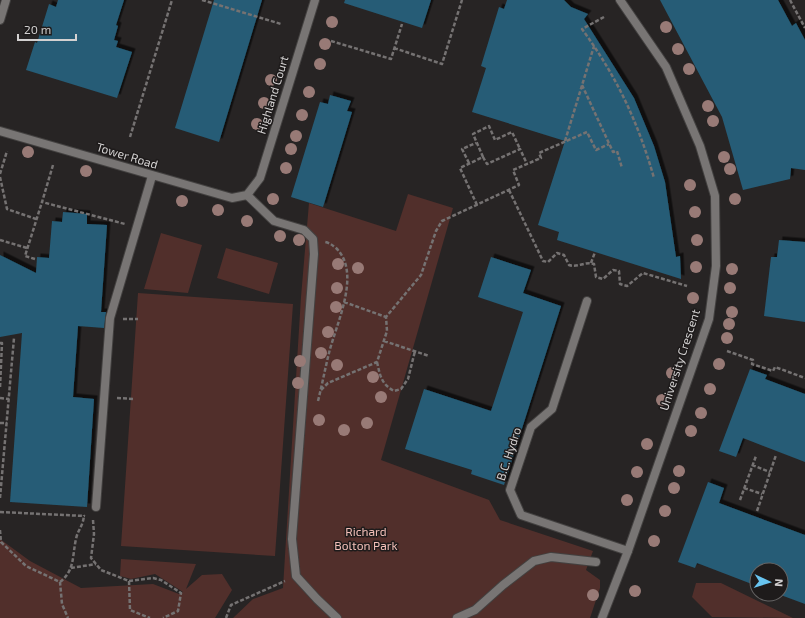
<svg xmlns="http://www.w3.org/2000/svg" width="805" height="618" font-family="'Exo 2',sans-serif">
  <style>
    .green { fill: #512f2b }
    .building { fill: #255c76; filter: url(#shadow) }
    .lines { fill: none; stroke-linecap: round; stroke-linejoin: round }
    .service-casing { stroke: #434140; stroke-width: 10 }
    .pedestrian-casing { stroke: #434140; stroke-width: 10 }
    .minor-casing { stroke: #434140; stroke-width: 10 }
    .path { stroke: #757272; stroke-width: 2.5; stroke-dasharray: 4 2; stroke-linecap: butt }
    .service { stroke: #787574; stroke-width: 8 }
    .pedestrian { stroke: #787574; stroke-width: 8 }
    .minor { stroke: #787574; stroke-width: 8 }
    .tree { fill: #987a76 }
    .labels { text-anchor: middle; stroke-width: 3; stroke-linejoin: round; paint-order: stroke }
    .street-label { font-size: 12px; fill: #d3d1d1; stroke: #1e1b1b }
    .park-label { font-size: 12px; fill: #f4c0b9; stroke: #1e1b1b }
  </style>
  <defs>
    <filter id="shadow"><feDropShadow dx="3.5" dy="-3.5" stdDeviation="0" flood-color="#0009"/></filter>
  </defs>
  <rect width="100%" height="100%" fill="#272424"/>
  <path class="green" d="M408,194L453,208L381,460L489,500L500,520L593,551L586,570L600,580V588L590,618H233L253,599L283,588L301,297L309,203L396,231Z
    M161,233L202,245L188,293L144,289Z
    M226,248L278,263L269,294L217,278Z
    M138,293L293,304L275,556L121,546Z
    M0,539L30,561L81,588L153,584L179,594L183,592L155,574L131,579L120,576L121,559L196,564L186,589L202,575L222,574L232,590L215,618H0Z
    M696,583H721L793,618L712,617L692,597Z"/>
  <path class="building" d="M58,0H124L116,25L118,26L114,40L118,41L116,47L132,52L117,98L26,70L35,42L37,43L49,4L56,7Z
    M214,0H262L219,142L175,128Z
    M345,0H431L422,28L344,3Z
    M507,0H564L571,7L588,14L584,19L634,98L654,146L665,182L676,257L680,256L681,279L557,240L559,232L538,225L565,141L472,112L486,68L481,66L499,7L504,9Z
    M660,0H778L792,26L796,23L805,40V170L791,168L790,179L743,190L722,117Z
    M330,95L351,101L347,111L352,112L323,207L291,197L320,102L328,104Z
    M63,212L87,214V224L107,225L101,312H106L104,328L78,326L73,397L94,399L87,507L10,502L22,333L0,337V255L36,273L37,257L49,258L52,221L62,222Z
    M779,240L805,242V322L764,316L771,257H777Z
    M491,257L531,270L523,293L561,306L504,485L471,474L472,470L405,449L424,389L491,411L523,312L478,297Z
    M750,369L767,375L765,379L805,394V462L743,438L736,457L719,451Z
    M708,482L724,488L719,503L805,535V604L778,594H781V570H757V586L697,563L695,568L678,562Z"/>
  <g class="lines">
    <g class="service-casing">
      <path id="service" d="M587,301L552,409L531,427L510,490L521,515L628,551
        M96,507L110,318L152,176"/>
    </g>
    <g class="pedestrian-casing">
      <path id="pedestrian" d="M247,195L274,221L304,230L313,239L314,254L292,539L296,576L317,599L337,618
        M457,618L475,610L503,585L534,561L551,557L596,562"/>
    </g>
    <g class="minor-casing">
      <path id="minor" d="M0,20L6,0
        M0,131L232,198L247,195L260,178L315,0
        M602,618L628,551L709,319L716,266L715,196L700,146L666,67L620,0"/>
    </g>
    <path class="path" d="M202,0L281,24
      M790,0L805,28
      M604,17L582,29C617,77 638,122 654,178
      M331,41L391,59L402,24
      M394,48L442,64L462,0
      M582,85L613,152L617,151L622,168
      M130,137L172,0
      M565,141L594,46
      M483,157L473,134L489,126L495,140L512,132L520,149
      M469,163L462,149L476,143
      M53,165L42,202L125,224
      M0,174L7,151
      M0,177L7,209L36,219
      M509,190L543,261L548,262L557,253L564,255L569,265C578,268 585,261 594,264L596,277L603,279L613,270L619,271L620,284L627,286L643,273L687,286
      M477,205L460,168L483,157L487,164L520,149L527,164
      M0,240L27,248
      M35,259L25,256L42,202
      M591,263L595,252
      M344,302L386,317
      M123,319H138
      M384,341L429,356
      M0,343H2L0,388
      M727,351L753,360L752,364L773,371L775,367L805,378
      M377,362C380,375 381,384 394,391L401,389L408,379L415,351
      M321,390L328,383L377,362L387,331L386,317L421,275L436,231L442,221L519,185L513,170L541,158L539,153L587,132L596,150L609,144
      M0,398L9,399
      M117,398L134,399
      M318,401C322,385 325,369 329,353C336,324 362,273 336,248C332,245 330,243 325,242
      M0,423H7
      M752,465L770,472
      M744,488L762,494
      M0,498L14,338
      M740,500L756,456
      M757,511L776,455
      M0,512L85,516
      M93,520L94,534L91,558L101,570L129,581L153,578L161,580L181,593L178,611L163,618
      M0,530L1,542L26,566L60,582L62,604L68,618
      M71,568L96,564
      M129,581L130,610L150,618
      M60,582C75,570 72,557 76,539C78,529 83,527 84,515
      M226,618L231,605L285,581"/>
    <use href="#service" class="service"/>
    <use href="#pedestrian" class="pedestrian"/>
    <use href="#minor" class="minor"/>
  </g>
  <g class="tree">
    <circle cx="332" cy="22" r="6"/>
    <circle cx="666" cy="27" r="6"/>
    <circle cx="325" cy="44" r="6"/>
    <circle cx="678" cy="49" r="6"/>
    <circle cx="320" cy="64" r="6"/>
    <circle cx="689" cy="69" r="6"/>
    <circle cx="271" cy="80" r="6"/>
    <circle cx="309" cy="92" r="6"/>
    <circle cx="264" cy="103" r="6"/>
    <circle cx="708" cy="106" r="6"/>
    <circle cx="302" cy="115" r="6"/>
    <circle cx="713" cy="121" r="6"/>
    <circle cx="257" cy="124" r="6"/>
    <circle cx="296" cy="136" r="6"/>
    <circle cx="291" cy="149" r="6"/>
    <circle cx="28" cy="152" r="6"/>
    <circle cx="724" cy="157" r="6"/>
    <circle cx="286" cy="168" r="6"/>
    <circle cx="730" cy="169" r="6"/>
    <circle cx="86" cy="171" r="6"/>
    <circle cx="690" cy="185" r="6"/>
    <circle cx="273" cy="199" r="6"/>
    <circle cx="735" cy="199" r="6"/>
    <circle cx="182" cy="201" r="6"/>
    <circle cx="218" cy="210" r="6"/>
    <circle cx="695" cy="212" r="6"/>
    <circle cx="247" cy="221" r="6"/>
    <circle cx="280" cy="236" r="6"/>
    <circle cx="299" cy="240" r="6"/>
    <circle cx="697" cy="240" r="6"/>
    <circle cx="338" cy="264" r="6"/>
    <circle cx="696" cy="267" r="6"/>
    <circle cx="358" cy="268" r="6"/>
    <circle cx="732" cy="269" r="6"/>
    <circle cx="337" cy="288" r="6"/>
    <circle cx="730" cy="288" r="6"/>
    <circle cx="693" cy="298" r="6"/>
    <circle cx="336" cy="307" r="6"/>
    <circle cx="732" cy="312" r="6"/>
    <circle cx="729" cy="324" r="6"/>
    <circle cx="328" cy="332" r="6"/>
    <circle cx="727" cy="338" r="6"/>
    <circle cx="321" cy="353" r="6"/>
    <circle cx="300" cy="361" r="6"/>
    <circle cx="719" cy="364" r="6"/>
    <circle cx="337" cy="365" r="6"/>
    <circle cx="672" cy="373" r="6"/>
    <circle cx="373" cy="377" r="6"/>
    <circle cx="298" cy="383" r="6"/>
    <circle cx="710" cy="389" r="6"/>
    <circle cx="381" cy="397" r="6"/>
    <circle cx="662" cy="400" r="6"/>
    <circle cx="701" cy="413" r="6"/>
    <circle cx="319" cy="420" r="6"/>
    <circle cx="367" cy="423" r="6"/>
    <circle cx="344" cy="430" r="6"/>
    <circle cx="691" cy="431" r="6"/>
    <circle cx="647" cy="444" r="6"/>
    <circle cx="679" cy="471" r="6"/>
    <circle cx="637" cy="472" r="6"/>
    <circle cx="674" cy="488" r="6"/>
    <circle cx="627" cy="500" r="6"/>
    <circle cx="665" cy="511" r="6"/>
    <circle cx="654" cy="541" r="6"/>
    <circle cx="635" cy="591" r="6"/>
    <circle cx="593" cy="595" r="6"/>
  </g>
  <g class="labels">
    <g class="street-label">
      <text transform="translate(273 95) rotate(-73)" y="4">Highland Court</text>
      <text transform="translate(127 156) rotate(17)" y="4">Tower Road</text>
      <text transform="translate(680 360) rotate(-72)" y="4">University Crescent</text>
      <text transform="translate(509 454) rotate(-72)" y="4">B.C. Hydro</text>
    </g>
    <g class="park-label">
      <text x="366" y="536">Richard<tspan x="366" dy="14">Bolton Park</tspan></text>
    </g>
  </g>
  <g transform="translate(769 582) rotate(94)"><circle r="19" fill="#1e1b1b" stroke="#666464"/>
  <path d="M0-3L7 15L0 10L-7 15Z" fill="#68c4f0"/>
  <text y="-6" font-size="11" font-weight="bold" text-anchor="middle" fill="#d3d1d1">N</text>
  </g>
  <path d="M18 34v6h58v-6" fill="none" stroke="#d3d1d1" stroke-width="2"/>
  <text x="24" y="34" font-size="12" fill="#d3d1d1" stroke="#1e1b1b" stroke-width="3" paint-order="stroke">20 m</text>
</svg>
